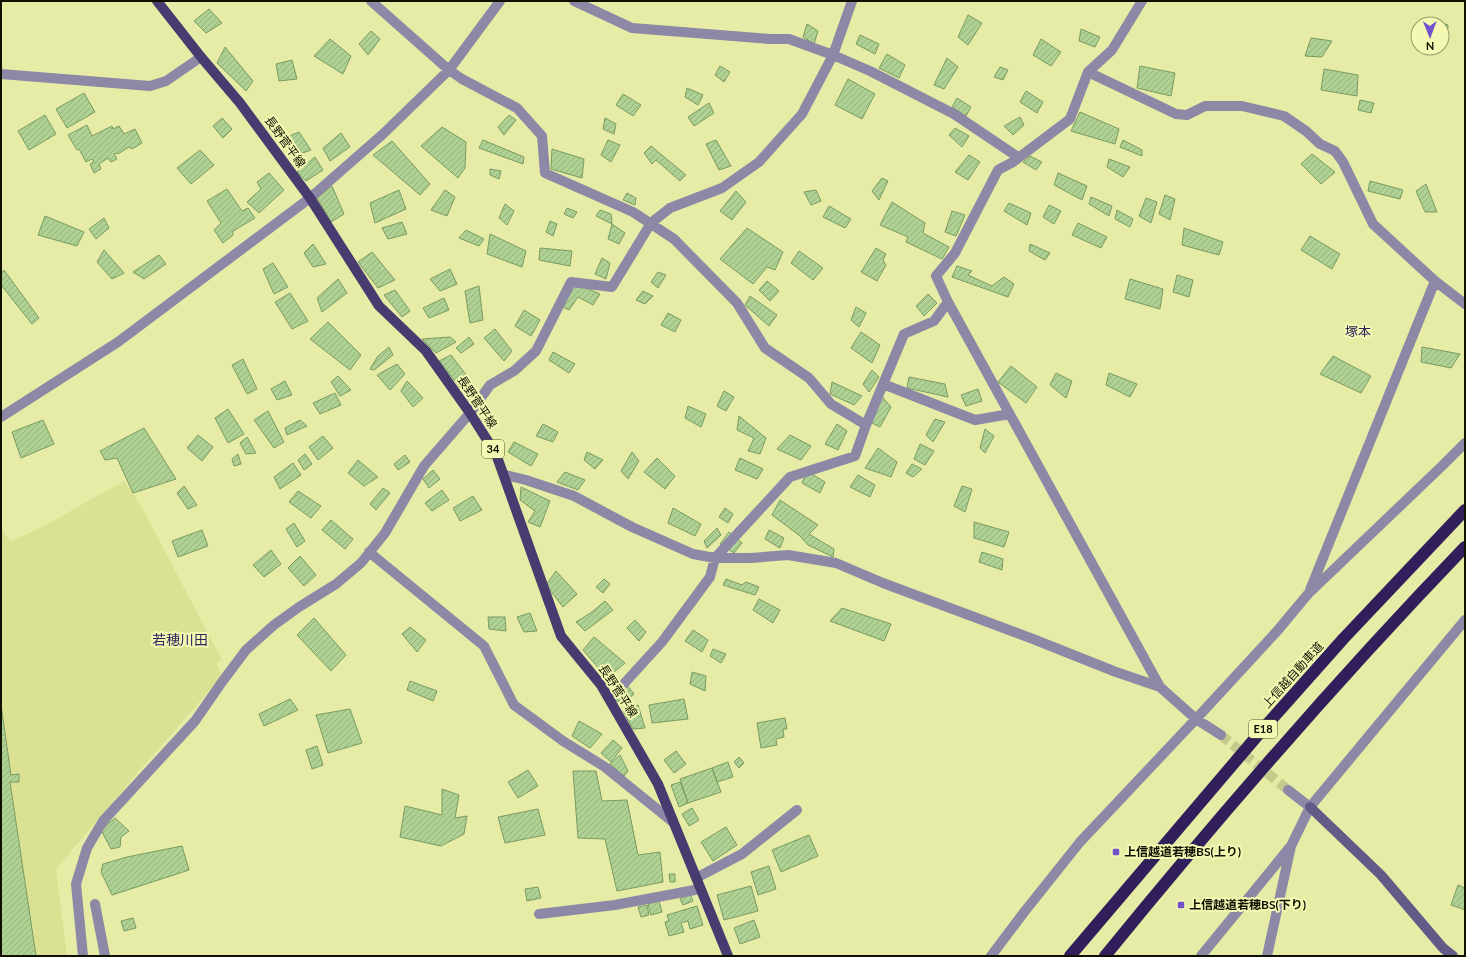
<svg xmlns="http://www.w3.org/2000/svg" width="1466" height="957" font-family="Lato,'Noto Sans JP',sans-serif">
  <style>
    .built { fill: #dbe192 }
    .building { fill: url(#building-hatch); stroke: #7a9b60 }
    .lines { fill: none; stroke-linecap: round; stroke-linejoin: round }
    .street-tunnel { stroke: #c6ca8c; stroke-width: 10; stroke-dasharray: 10 5; stroke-linecap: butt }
    .street { stroke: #8c88a6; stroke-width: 10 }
    .secondary { stroke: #635b87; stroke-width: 10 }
    .primary { stroke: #473b6f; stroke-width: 10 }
    .highway { stroke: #301f5b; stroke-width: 12 }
    .poi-dot { fill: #7351cb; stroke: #f3f9b2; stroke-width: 1.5 }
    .labels { text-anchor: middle; stroke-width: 4; stroke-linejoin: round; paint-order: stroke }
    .shield { fill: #f3f9b2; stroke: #535635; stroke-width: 1 }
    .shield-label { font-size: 11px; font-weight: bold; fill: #0f1000 }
    .street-label { font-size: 12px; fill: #0f1000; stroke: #f3f9b2 }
    .poi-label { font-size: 12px; font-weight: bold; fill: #0f1000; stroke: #f3f9b2; text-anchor: start }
    .neighbourhood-label { font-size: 13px; fill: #32235d; stroke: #f3f9b2 }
    .quarter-label { font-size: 14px; fill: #32235d; stroke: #f3f9b2 }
  </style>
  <defs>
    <pattern id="building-hatch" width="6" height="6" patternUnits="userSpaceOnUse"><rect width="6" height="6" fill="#afd194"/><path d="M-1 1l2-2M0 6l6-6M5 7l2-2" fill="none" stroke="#95b27e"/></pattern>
  </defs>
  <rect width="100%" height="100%" fill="#e6eba5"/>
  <path class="built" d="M124,481L141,506L222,660L216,663L221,674L216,683L138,772L56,869L67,956H1V527L10,542L44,526Z"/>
  <path class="building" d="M209,9L222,23L206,33L194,21Z
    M968,15L982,23L968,45L958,37Z
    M1429,18L1448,25L1447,39L1442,36V24H1426Z
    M807,24L818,31L814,44L803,37Z
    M1081,29L1100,37L1095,47L1079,41Z
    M371,31L380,39L368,55L359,44Z
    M860,35L879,44L875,54L856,44Z
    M1311,38L1332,41L1322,57L1305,56Z
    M330,39L351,56L343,74L314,56Z
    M1041,39L1061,52L1051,66L1033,55Z
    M225,47L253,81L246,91L217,63Z
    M887,54L905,65L899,78L879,68Z
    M947,58L958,67L944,89L934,85Z
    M292,60L297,79L279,81L276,64Z
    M720,66L730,72L724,82L715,75Z
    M1140,66L1175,73L1171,96L1137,88Z
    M1000,67L1008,70L1003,80L994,77Z
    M1324,69L1358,75L1357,96L1321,90Z
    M848,79L875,94L862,119L835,105Z
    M687,88L703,95L698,105L685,97Z
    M1026,91L1043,102L1037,113L1020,102Z
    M84,93L95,112L67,128L56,109Z
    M623,94L641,105L633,116L616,105Z
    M957,98L971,107L966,116L952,107Z
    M1360,100L1374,103L1371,113L1358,110Z
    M709,103L714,113L694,126L688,117Z
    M1080,112L1119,129L1115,144L1071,131Z
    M45,115L56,134L29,150L18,131Z
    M509,115L516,120L504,135L498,127Z
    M1020,117L1024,125L1013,135L1004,126Z
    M222,118L232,129L223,138L213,126Z
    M605,118L616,124L614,134L603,129Z
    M87,125L92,136L112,126L113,129L119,126L124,134L135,129L142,143L132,149L129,147L118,154L117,153L114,154L117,159L111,162L108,158L99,164L101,169L94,173L90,164L94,162L92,159L86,162L79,149L77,150L68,135Z
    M442,127L466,142L465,168L458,178L421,146Z
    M955,128L969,136L962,147L949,135Z
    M299,132L311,150L300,154L287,137Z
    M341,133L350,147L330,161L323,148Z
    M483,140L524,157L523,164L479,148Z
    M608,140L620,145L611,162L601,155Z
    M716,140L731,166L719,170L706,144Z
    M1123,140L1142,150V156L1120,147Z
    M392,141L430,184L420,195L373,155Z
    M651,146L686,175L680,181L656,160L652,164L644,153Z
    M552,149L584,159L582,178L551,169Z
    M200,150L214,165L191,184L177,168Z
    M1312,154L1335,172L1321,184L1301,164Z
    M969,155L980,162L968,180L955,172Z
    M1030,156L1042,162L1036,170L1023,162Z
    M315,157L323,170L306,181L297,172Z
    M1109,159L1130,167L1123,177L1107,167Z
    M490,169L501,171L499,179L490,175Z
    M269,173L284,190L259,213L247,202L261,189L257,182Z
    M1058,173L1087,186L1082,200L1054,185Z
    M882,178L888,181L879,200L872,191Z
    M1370,181L1403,190L1400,199L1368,191Z
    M1426,184L1437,212H1425L1416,191Z
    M332,186L344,214L331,222L317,198Z
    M227,189L242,211L248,208L255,218L233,231V235L223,243L214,230L221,223L207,201Z
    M399,190L406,209L375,223L370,203Z
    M445,190L455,197L447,216L431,210Z
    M816,190L821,201L811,205L804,192Z
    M736,191L746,202L732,220L720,211Z
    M627,193L636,198L635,205L623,200Z
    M1165,195L1175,199L1170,220L1159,214Z
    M1091,197L1112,206L1109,216L1089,204Z
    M1146,198L1157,202L1151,223L1139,216Z
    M892,202L925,223L923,233L949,247L942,259L906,242L908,237L880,225Z
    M1009,203L1031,213L1027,225L1004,211Z
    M505,204L514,211L507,225L499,218Z
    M1049,205L1061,211L1054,224L1043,217Z
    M829,206L851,219L845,228L823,217Z
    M567,208L577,212L573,218L564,214Z
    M600,210L611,214L612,224L596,216Z
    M1117,210L1133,219L1130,227L1115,219Z
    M952,211L965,215L956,236L945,232Z
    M45,216L84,232L77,246L38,235Z
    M104,218L109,228L96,239L89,229Z
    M550,221L557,224L553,236L546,232Z
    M402,222L407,234L388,239L382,228Z
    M1078,223L1107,237L1101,248L1072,235Z
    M612,224L625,233L619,244L608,239Z
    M747,228L783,252L775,270L767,267L753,284L720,259Z
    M1184,228L1223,242L1219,255L1182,245Z
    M466,230L484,239L479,246L459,238Z
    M490,234L526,251L522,267L487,254Z
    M1310,236L1340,254L1332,269L1301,250Z
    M313,244L326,264L313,267L304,253Z
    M1030,244L1050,253L1045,260L1029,251Z
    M540,248L572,251L570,266L539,260Z
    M876,248L886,254L883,260L886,265L877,281L861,272Z
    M104,250L124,273L112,279L97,262Z
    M799,251L823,268L813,280L791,263Z
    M372,252L395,280L378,288L358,262Z
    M159,255L166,264L144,279L133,272Z
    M602,258L610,263L606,279L595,274Z
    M273,263L288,287L274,294L263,269Z
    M957,266L972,271L968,275L992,286L1004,277L1014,284L1008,297L952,277Z
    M450,269L457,284L440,291L430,279Z
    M4,270L39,318L32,324L1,285V273Z
    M658,272L666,275L658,288L651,282Z
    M1177,275L1193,280L1189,297L1173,292Z
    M338,279L347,293L322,312L317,298Z
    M1130,279L1163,289L1160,309L1125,299Z
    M767,281L779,291L770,301L759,290Z
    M574,283L600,294L593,305L578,297L569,310L563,307Z
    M479,286L483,320L470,323L465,291Z
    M395,290L410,311L402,317L384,295Z
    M643,291L653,296L645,304L636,300Z
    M290,293L308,321L292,329L275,302Z
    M928,294L937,303L924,316L916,306Z
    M750,296L777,315L769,326L745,305Z
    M444,298L449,310L429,318L423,308Z
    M856,307L866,313L859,327L851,320Z
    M524,310L540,320L531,336L515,326Z
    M668,313L681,320L675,332L661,325Z
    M328,322L361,355L350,370L310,339Z
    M495,329L512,351L504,361L484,338Z
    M861,332L880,345L872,363L851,348Z
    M450,337L456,342L436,353L422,339Z
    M469,337L474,344L461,353L456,348Z
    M389,347L393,355L374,370L370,369L378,356Z
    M1422,347L1460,354L1451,368L1421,362Z
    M553,352L575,364L569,373L549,360Z
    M451,355L473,384L463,391L439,361Z
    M1333,356L1371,376L1361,393L1320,374Z
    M243,359L257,389L247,394L232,365Z
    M397,364L405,374L390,390L377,375Z
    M1011,366L1037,387L1026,403L998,382Z
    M872,370L879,377L869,392L863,384Z
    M1056,373L1072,381L1066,398L1050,385Z
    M1109,373L1137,384L1130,397L1106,385Z
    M338,376L351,390L340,396L331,382Z
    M909,377L945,384L948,397L907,388Z
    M285,381L292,395L277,400L271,389Z
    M407,381L423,398L413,407L401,391Z
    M832,382L862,396L854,405L830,394Z
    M978,389L982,401L966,406L961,395Z
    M724,391L734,397L726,411L717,406Z
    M335,393L341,405L320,414L313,403Z
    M879,393L891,407L880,427L864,419Z
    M688,406L706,414L701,427L685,418Z
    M228,409L244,434L228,443L215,418Z
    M268,411L284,442L274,448L254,420Z
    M739,416L766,438L760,454L748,451L754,438L737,430Z
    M935,419L945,422L933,442L926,435Z
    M43,420L54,444L21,458L12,432Z
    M300,420L307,426L287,435L285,428Z
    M543,424L558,432L553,442L536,436Z
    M837,424L847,431L838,450L825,444Z
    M144,428L176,479L133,493L117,458L105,460L100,451Z
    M985,429L994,436L985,453L980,448Z
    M198,435L213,447L202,461L187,448Z
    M790,435L811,446L801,460L777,449Z
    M323,436L333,448L318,460L309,447Z
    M247,437L256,453L246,454L240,443Z
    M514,442L538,454L531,466L508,452Z
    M920,444L934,451L925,465L914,459Z
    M878,448L897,462L891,477L865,468Z
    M587,452L603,460L595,469L584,460Z
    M632,452L639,461L628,479L621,471Z
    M238,454L241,464L234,466L232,459Z
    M305,454L312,464L304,470L298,460Z
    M405,455L410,462L398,470L394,464Z
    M657,458L675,476L665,489L644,472Z
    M740,458L763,469L757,479L735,470Z
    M358,460L378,477L364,486L348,473Z
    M293,463L301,475L280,489L274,477Z
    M912,464L922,469L913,477L906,473Z
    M433,470L440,479L429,488L423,479Z
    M807,471L825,482L820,493L802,483Z
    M565,472L585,480L578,490L557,482Z
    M858,475L875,485L870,497L850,487Z
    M184,486L197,505L188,509L177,493Z
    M962,486L972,489L965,512L954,506Z
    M521,487L550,501L540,527L528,522L535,511L520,500Z
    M383,488L390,493L376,510L370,504Z
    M442,490L449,500L432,511L425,503Z
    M298,491L321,506L311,518L289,502Z
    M473,496L482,510L460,521L453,508Z
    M780,500L818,525L809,534L834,549L833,557L808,545L800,536L772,515Z
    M673,508L701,524L695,536L668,523Z
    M725,508L733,514L728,523L719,517Z
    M331,520L353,539L345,549L322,530Z
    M974,522L1009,532L1004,547L974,538Z
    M294,523L305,541L297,547L286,529Z
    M717,528L721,535L707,548L704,541Z
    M202,530L208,546L178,557L172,541Z
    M769,530L784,538L780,548L765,539Z
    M729,532L742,543L734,553L720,544Z
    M271,550L281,564L264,577L253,565Z
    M982,552L1003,559L1002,570L979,562Z
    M300,556L316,575L304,586L288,568Z
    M556,571L577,594L563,607L546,585Z
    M604,579L610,584L603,593L596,587Z
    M726,579L742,585L746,582L759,587L755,595L723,585Z
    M759,599L780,610L773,623L753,610Z
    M605,601L613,610L585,631L576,622L592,612Z
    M842,608L891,624L884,641L830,621Z
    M530,613L537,631L524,632L517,617Z
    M488,617H505L506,631L489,629Z
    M314,618L346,655L331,671L297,635Z
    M635,620L646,632L639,641L627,628Z
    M410,627L426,640L417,652L402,634Z
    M693,630L708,640L702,652L685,641Z
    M594,637L625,663L607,678L583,650Z
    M713,649L726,654L721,663L710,656Z
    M692,672L706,676L705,691L690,684Z
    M410,681L437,691L433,701L407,690Z
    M627,685L634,694L623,704L615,700Z
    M290,699L298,710L264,726L259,714Z
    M684,699L688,719L652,723L649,705Z
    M1,705L11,775L19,774V782H10L36,956H1Z
    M638,705L645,728L633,729L623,711Z
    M350,709L362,743L328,753L316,715Z
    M785,718L787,729H783L784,737L776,739L777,745L761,748L757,723Z
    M579,721L602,734L590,748L572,736Z
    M613,740L622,748L611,762L601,753Z
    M317,746L323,765L312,769L306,750Z
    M676,751L686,764L674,773L664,760Z
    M620,755L628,771L624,776L610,764Z
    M739,757L744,763L739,768L734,762Z
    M728,762L733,777L717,782L712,768Z
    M712,768L721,792L688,803L680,779Z
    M528,770L538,786L518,798L508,782Z
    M573,771H596L602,801L627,800L638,855L660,852L663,882L617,891L605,839L578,838Z
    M680,782L688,803L679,807L671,785Z
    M442,789L459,795L455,818L467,816L464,834L441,846L400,837L405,806L442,815Z
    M692,808L699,820L689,826L682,814Z
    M538,809L545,835L505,843L498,817Z
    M115,818L129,831L121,837L120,847L111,849L101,830Z
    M726,827L737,845L713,861L701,842Z
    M809,835L818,856L781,872L772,850Z
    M182,846L189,870L112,895L101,872L103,864L127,857Z
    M769,866L776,889L758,895L751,872Z
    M669,874H675V882H670Z
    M1458,885L1465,888V910L1451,905Z
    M751,886L758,911L724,920L717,895Z
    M538,887L541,898L527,901L525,889Z
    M690,894L693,901L683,905L680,899Z
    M659,901L662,912L651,915L648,904Z
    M647,905L649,915L641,917L638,907Z
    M697,906L703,925L690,929L688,921L681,923L684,932L669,936L665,922L669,921L667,915Z
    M133,918L136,928L124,931L121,921Z
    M754,920L760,937L740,944L734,928Z"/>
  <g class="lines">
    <path class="street-tunnel" d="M1221,735L1288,790"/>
    <path class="street" d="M371,1L449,70L462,79L517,108L542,136L545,173L633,212L674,239L737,303L765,348L809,378L831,404L866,425
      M574,1L632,28L770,39H789L833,55L870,71L954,114L1018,157
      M1142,1L1112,50L1088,72L1070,119L1013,162L998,170L955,253L936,276L948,302L1160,687L1196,719L1221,735
      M1088,72L1176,114L1187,115L1205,106H1242L1284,116L1306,131L1320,144L1335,151L1343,162L1373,224L1435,281L1465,304
      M1,74L150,86L166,81L201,57
      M883,384L975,420L1010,414
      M1,417L118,342L310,198L383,134L449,70L500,1
      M505,475L526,480L574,496L632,527L693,554L715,558H751L788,555L836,563L883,583L1033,639L1116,672L1160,687
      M369,552L484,646L514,705L563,741L605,767L673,822
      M1310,590L1435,281
      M610,699L662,642L710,577L715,558L790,477L855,456L866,425L904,334L934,321L948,302
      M1288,790L1310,807
      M696,878L742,854L797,810
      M95,904L105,956
      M539,914L615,905L700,889
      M83,956L76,884L87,848L103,821L195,721L222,682L246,650L274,625L299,607L336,584L361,563L385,533L424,466L470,413L490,385L514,371L536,351L571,282L612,287L651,223L670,208L722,188L759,162L802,114L833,55L852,1
      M991,956L1025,911L1080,842L1196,719L1278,630L1308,594L1443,465L1465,443
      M1201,956L1290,847
      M1267,956L1291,846L1310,807L1465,620"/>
    <path class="secondary" d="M1310,807L1381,875L1443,948L1453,956"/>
    <path class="primary" d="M157,1L201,57L240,103L310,198L379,306L426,351L470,413L496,454L561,636L601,685L658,784L728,956"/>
    <path class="highway" d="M1070,956L1263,729L1344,638L1465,510
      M1105,956C1220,815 1339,678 1465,547"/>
  </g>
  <g class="poi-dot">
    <rect x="1112" y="848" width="8" height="8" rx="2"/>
    <rect x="1177" y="901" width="8" height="8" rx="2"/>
  </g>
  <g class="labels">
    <g class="shield">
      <rect x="482" y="440" width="22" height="18" rx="3"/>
      <rect x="1249" y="720" width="28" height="18" rx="3"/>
    </g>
    <g class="shield-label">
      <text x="493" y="453">34</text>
      <text x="1263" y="733">E18</text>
    </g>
    <g class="street-label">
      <text transform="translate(285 142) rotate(54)" y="4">長野菅平線</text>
      <text transform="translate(477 402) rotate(56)" y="4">長野菅平線</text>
      <text transform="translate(1293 675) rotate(-48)" y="4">上信越自動車道</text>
      <text transform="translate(618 691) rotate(57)" y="4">長野菅平線</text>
    </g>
    <g class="poi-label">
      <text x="1124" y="856">上信越道若穂BS(上り)</text>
      <text x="1189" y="909">上信越道若穂BS(下り)</text>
    </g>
    <g class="neighbourhood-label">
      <text x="1358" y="336">塚本</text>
    </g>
    <g class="quarter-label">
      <text x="180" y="645">若穂川田</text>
    </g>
  </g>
  <rect width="1466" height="957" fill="none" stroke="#0f1000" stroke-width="4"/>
  <g transform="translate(1430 36) rotate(179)"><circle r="19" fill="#f3f9b2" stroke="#989c6b"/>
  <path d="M0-3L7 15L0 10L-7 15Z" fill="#7351cb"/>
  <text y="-6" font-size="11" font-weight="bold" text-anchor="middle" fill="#0f1000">N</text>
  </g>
</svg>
